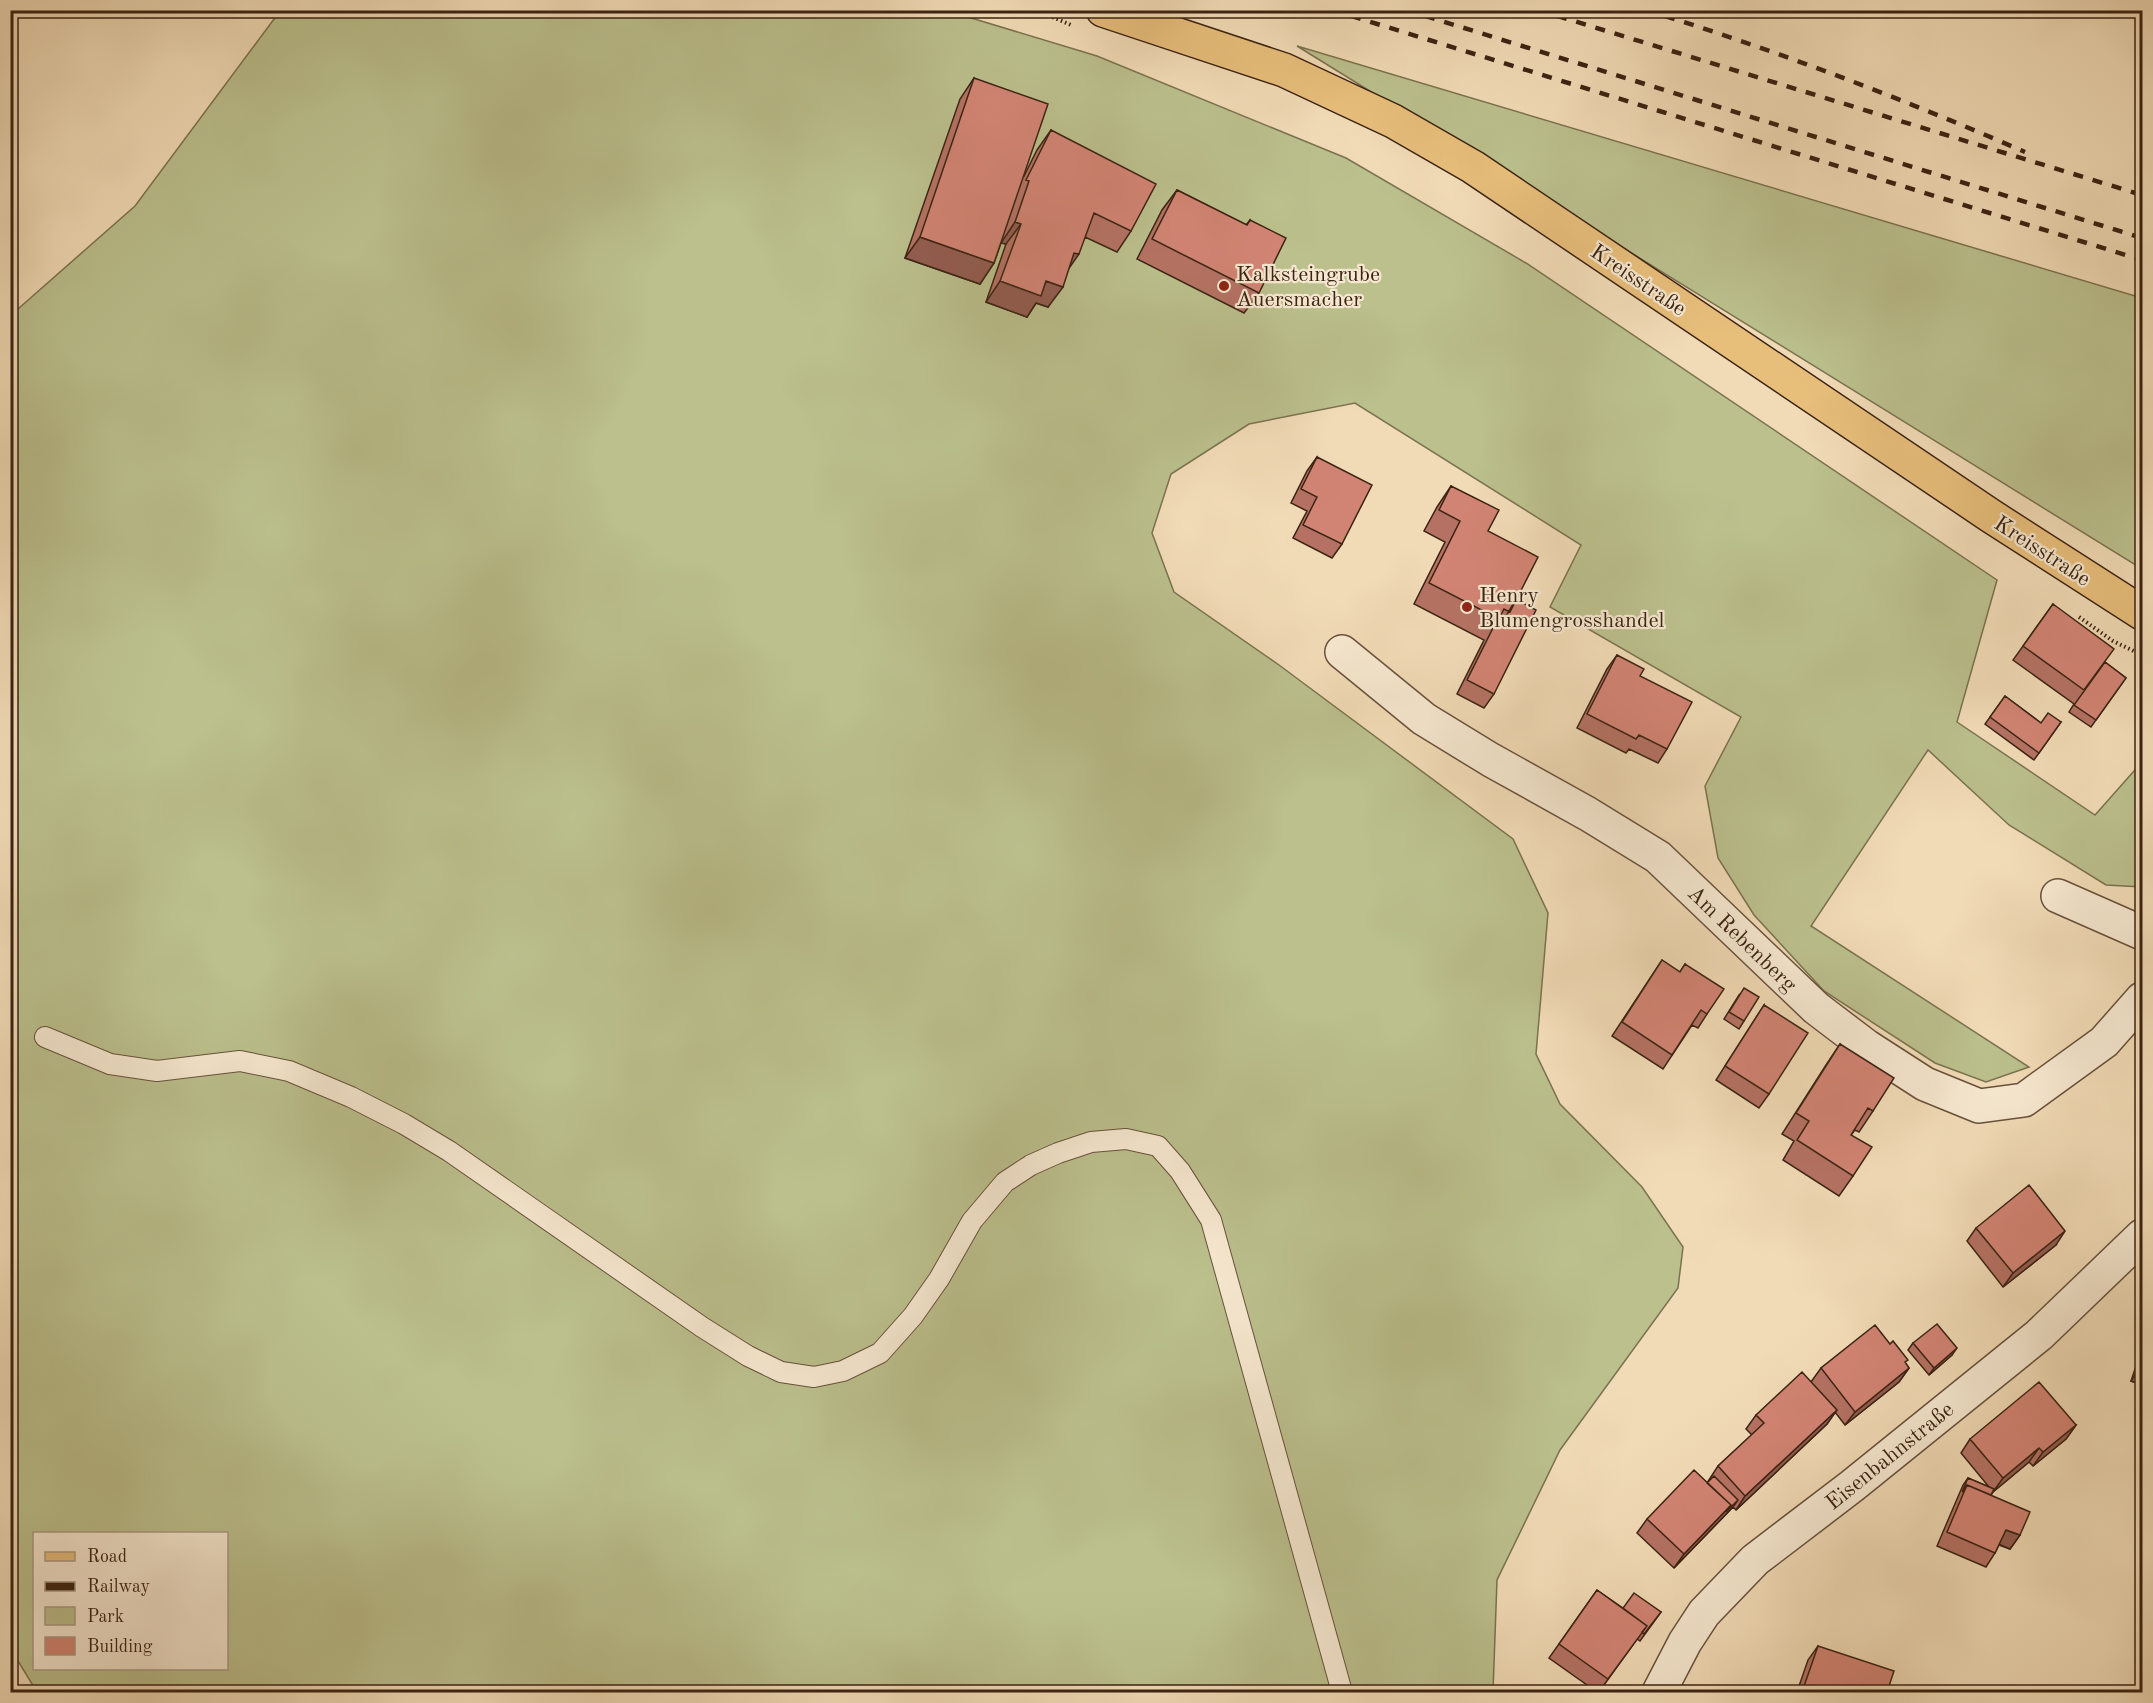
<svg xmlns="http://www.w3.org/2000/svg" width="2153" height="1703" font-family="'Old Standard TT',serif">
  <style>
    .green { fill: #bbc08d; stroke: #7b7250; stroke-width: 1.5; fill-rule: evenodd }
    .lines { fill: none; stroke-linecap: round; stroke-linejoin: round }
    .lane-casing { stroke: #68513c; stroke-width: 22 }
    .street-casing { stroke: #68513c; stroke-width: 36 }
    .primary-casing { stroke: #3b2313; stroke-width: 36 }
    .path { stroke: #3b2313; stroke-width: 4; stroke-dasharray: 1.5 3; stroke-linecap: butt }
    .lane { stroke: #f6e8d0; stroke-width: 20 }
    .street { stroke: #f6e8d0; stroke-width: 33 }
    .primary { stroke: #e8be7b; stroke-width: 33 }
    .rail { stroke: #3b2313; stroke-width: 4.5; stroke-dasharray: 10 10; stroke-linecap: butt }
    .wall { fill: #b57264; stroke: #3b2313; stroke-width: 1.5 }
    .shaded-wall { fill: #935c51; stroke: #3b2313; stroke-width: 1.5 }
    .building { fill: #d28474; stroke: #3b2313; stroke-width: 1.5 }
    .poi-dot { fill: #8f2418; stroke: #f6e8d0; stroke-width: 2 }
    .labels { text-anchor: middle; stroke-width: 4.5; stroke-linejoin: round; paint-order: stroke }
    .poi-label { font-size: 22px; fill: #3b2313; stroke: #f6e8d0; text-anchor: start }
    .street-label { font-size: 22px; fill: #3b2313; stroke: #f6e8d0 }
  </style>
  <rect width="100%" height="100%" fill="#f1dbb6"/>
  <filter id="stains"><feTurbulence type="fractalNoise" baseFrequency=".00333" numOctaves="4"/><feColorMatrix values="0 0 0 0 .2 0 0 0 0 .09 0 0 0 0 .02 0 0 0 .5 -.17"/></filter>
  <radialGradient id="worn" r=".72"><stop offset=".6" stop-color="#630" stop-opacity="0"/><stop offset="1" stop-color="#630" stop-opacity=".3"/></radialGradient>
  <path class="green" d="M280,11H948L1097,56L1346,158L1526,263L1997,580L1957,722L2095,815L2142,762V887L2106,885L2009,825L1928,750L1811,926L2029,1067L1986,1082L1935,1063L1824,991L1754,915L1718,858L1705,786L1741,717L1550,607L1581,545L1355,403L1249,424L1171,474L1152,533L1174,592L1279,665L1513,839L1548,913L1536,1054L1560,1104L1642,1187L1683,1247L1678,1288L1560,1450L1497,1580L1493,1692H37L10,1648V316L135,206ZM34,1534H226V1668H34Z
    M1297,46L2142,298V569Z"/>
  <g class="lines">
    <g class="lane-casing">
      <path id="lane" d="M45,1037L110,1064L157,1071L240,1061L289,1071L351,1097L404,1124L449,1151L702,1327L748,1356L781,1372L814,1377L843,1371L880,1353L913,1316L939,1279L972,1221L1005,1182L1031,1165L1058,1153L1091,1142L1126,1139L1158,1146L1180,1171L1211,1220L1342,1692"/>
    </g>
    <g class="street-casing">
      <path id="street" d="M1342,652L1424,719L1491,760L1588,814L1658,857L1816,1008L1866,1046L1925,1084L1979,1106L2024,1100L2104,1042L2142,999
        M2058,896L2142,933
        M1659,1692L1685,1642L1704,1613L1755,1560L1852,1486L2039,1335L2142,1236"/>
    </g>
    <g class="primary-casing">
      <path id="primary" d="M1103,10L1284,70L1393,121L1473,167L1991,516L2142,613"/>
    </g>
    <path class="path" d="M1036,10L1071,25
      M2079,617L2113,641L2142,655"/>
    <use href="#lane" class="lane"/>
    <use href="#street" class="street"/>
    <use href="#primary" class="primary"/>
    <path class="rail" d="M1332,10L2142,260
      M1406,10L2142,238
      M1538,10L2142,195
      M1646,10C1775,50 1901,98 2025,152"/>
  </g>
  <path class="wall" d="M974,78L1024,176L1037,150L1051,130L1131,231L1117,252L1085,237L1048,307L1036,303L1027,317L986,302L1006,244L1001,243L994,263L980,284L905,258L960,99Z
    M1177,190L1246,225L1250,220L1259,293L1244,313L1137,259L1162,210Z
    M1317,457L1342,544L1332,558L1293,538L1307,511L1291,503L1307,471Z
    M1451,486L1488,531L1516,599L1494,694L1484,708L1457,694L1484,640L1414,604L1445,542L1424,531L1437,507Z
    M2053,604L2105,662L2126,678L2091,727L2069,712L2074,704L2013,660Z
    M1617,655L1640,676L1667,749L1658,763L1629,749L1626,753L1577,728L1607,669Z
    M2005,696L2041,723L2061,722L2034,760L1985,724Z
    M1662,960L1680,972L1685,964L1707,1014L1698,1028L1692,1025L1663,1069L1612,1036Z
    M1739,995L1744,1021L1739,1029L1724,1019Z
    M1764,1005L1769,1094L1759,1108L1716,1080Z
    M1840,1044L1873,1111L1859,1132L1855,1130L1851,1135L1853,1176L1839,1196L1783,1160L1794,1141L1782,1134L1826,1065Z
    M1976,1228L2056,1245L2003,1287L1967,1241Z
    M1913,1343L1952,1355L1929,1375L1908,1350Z
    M2142,1348V1385L2131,1381Z
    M1906,1364L1909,1368L1899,1382L1845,1425L1835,1412L1827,1424L1736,1510L1733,1507L1674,1568L1637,1533L1647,1519L1707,1483L1718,1466L1752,1435L1746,1429L1756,1415L1811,1382L1821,1368Z
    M2076,1425L2066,1439L2033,1466L2029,1462L1993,1492L1991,1495L2020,1535L2010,1549L1999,1545L1995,1553L1986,1567L1937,1546L1957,1499L1963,1485L1968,1478L1989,1487L1961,1453L1970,1439Z
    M1597,1590L1623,1608L1661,1612L1640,1641L1637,1639L1599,1692H1597L1549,1658Z
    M1818,1646L1887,1692H1797L1808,1660Z"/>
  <path class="shaded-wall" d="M1015,222L1021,224L1006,244L1001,243Z
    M920,237L994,263L980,284L905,258Z
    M1074,253L1079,254L1065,274Z
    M1000,281H1046L1063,287L1048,307L1036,303L1027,317L986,302Z
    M2065,1231L2056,1245L2003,1287L2013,1273Z
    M1957,1348L1952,1355L1929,1375L1934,1368Z
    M2140,1367H2142V1385L2131,1381Z
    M1909,1368L1899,1382L1845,1425L1855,1412Z
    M1837,1410L1827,1424L1736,1510L1745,1496Z
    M2076,1425L2066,1439L2033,1466L2043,1452Z
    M2039,1448L2029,1462L1993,1492L2003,1478Z
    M1738,1500L1733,1507L1674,1568L1684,1554L1731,1505Z
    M2006,1530L2020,1535L2010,1549L1996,1543Z"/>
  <path class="building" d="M974,78L1048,104L994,263L920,237Z
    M1051,130L1156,184L1131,231L1094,213L1079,254L1074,253L1063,287L1046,281L1041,296L1000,281L1021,224L1015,222L1029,181L1026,180Z
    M1177,190L1247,225L1250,220L1286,238L1259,293L1152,239Z
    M1317,457L1372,485L1342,544L1303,525L1317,497L1301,489Z
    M1451,486L1499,510L1488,531L1538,557L1510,612L1504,609L1499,619L1429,583L1460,521L1439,510Z
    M1516,599L1536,610L1494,694L1467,680L1494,626L1501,616L1505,618Z
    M2053,604L2114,649L2084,690L2023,646Z
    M1617,655L1644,669L1640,676L1692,702L1667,749L1639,735L1636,739L1587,714Z
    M2105,662L2126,678L2096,720L2074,705Z
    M2005,696L2041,723L2048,713L2061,722L2039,753L1990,717Z
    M1662,960L1680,972L1685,964L1724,989L1707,1014L1701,1010L1672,1055L1622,1022Z
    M1744,988L1759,997L1744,1021L1729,1012Z
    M1764,1005L1808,1033L1769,1094L1725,1066Z
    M1840,1044L1894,1078L1873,1111L1868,1108L1851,1135L1872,1147L1853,1176L1797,1140L1809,1121L1796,1113Z
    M2029,1185L2065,1231L2013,1273L1976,1228Z
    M1937,1324L1957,1348L1934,1368L1913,1343Z
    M1875,1325L1890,1344L1893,1341L1908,1360L1905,1362L1909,1368L1855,1412L1821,1368Z
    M1802,1372L1837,1410L1745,1496L1718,1466L1764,1423L1756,1415Z
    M2039,1382L2076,1425L2043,1452L2039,1448L2003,1478L1970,1439Z
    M1694,1470L1731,1505L1684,1554L1647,1519Z
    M1714,1476L1738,1500L1726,1512L1731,1505L1707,1483Z
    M1968,1478L1994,1489L1991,1495L1967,1485L1962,1492Z
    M1967,1485L2030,1512L2020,1535L2006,1530L1995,1553L1947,1532Z
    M1597,1590L1647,1626L1608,1679L1559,1644Z
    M1634,1593L1661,1612L1644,1634L1642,1632L1647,1626L1623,1608Z
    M1818,1646L1894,1671L1887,1692H1802Z"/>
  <g class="poi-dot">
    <circle cx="1224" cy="286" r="6"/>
    <circle cx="1467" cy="607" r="6"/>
  </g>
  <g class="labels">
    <g class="poi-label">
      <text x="1236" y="281">Kalksteingrube<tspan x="1236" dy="25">Auersmacher</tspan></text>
      <text x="1479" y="602">Henry<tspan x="1479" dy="25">Blumengrosshandel</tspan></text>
    </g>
    <g class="street-label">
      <text transform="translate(1639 279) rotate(34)" y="8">Kreisstraße</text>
      <text transform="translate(2043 550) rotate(33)" y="8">Kreisstraße</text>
      <text transform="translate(1743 938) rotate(44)" y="8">Am Rebenberg</text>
      <text transform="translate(1889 1455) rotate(-39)" y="8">Eisenbahnstraße</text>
    </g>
  </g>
  <rect width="2153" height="1703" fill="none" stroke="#f1dbb6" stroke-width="36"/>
  <rect x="12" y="12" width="2129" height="1679" fill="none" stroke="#3b2313" stroke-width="3"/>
  <rect x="18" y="18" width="2117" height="1667" fill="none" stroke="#3b2313" stroke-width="1.5"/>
  <rect x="33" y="1532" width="195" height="138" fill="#f6e8d0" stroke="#ab9984" stroke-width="1.5"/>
  <rect x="45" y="1552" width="30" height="9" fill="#e8be7b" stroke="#ab9984" stroke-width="1.5"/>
  <text x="87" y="1562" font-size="18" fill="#3b2313">Road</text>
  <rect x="45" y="1582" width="30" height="9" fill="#3b2313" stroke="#ab9984" stroke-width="1.5"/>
  <text x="87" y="1592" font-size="18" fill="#3b2313">Railway</text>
  <rect x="45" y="1607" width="30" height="18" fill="#bbc08d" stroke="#ab9984" stroke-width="1.5"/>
  <text x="87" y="1622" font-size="18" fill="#3b2313">Park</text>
  <rect x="45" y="1637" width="30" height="18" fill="#d28474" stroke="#ab9984" stroke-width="1.5"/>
  <text x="87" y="1652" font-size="18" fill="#3b2313">Building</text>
  <rect width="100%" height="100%" filter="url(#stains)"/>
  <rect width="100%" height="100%" fill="url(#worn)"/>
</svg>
